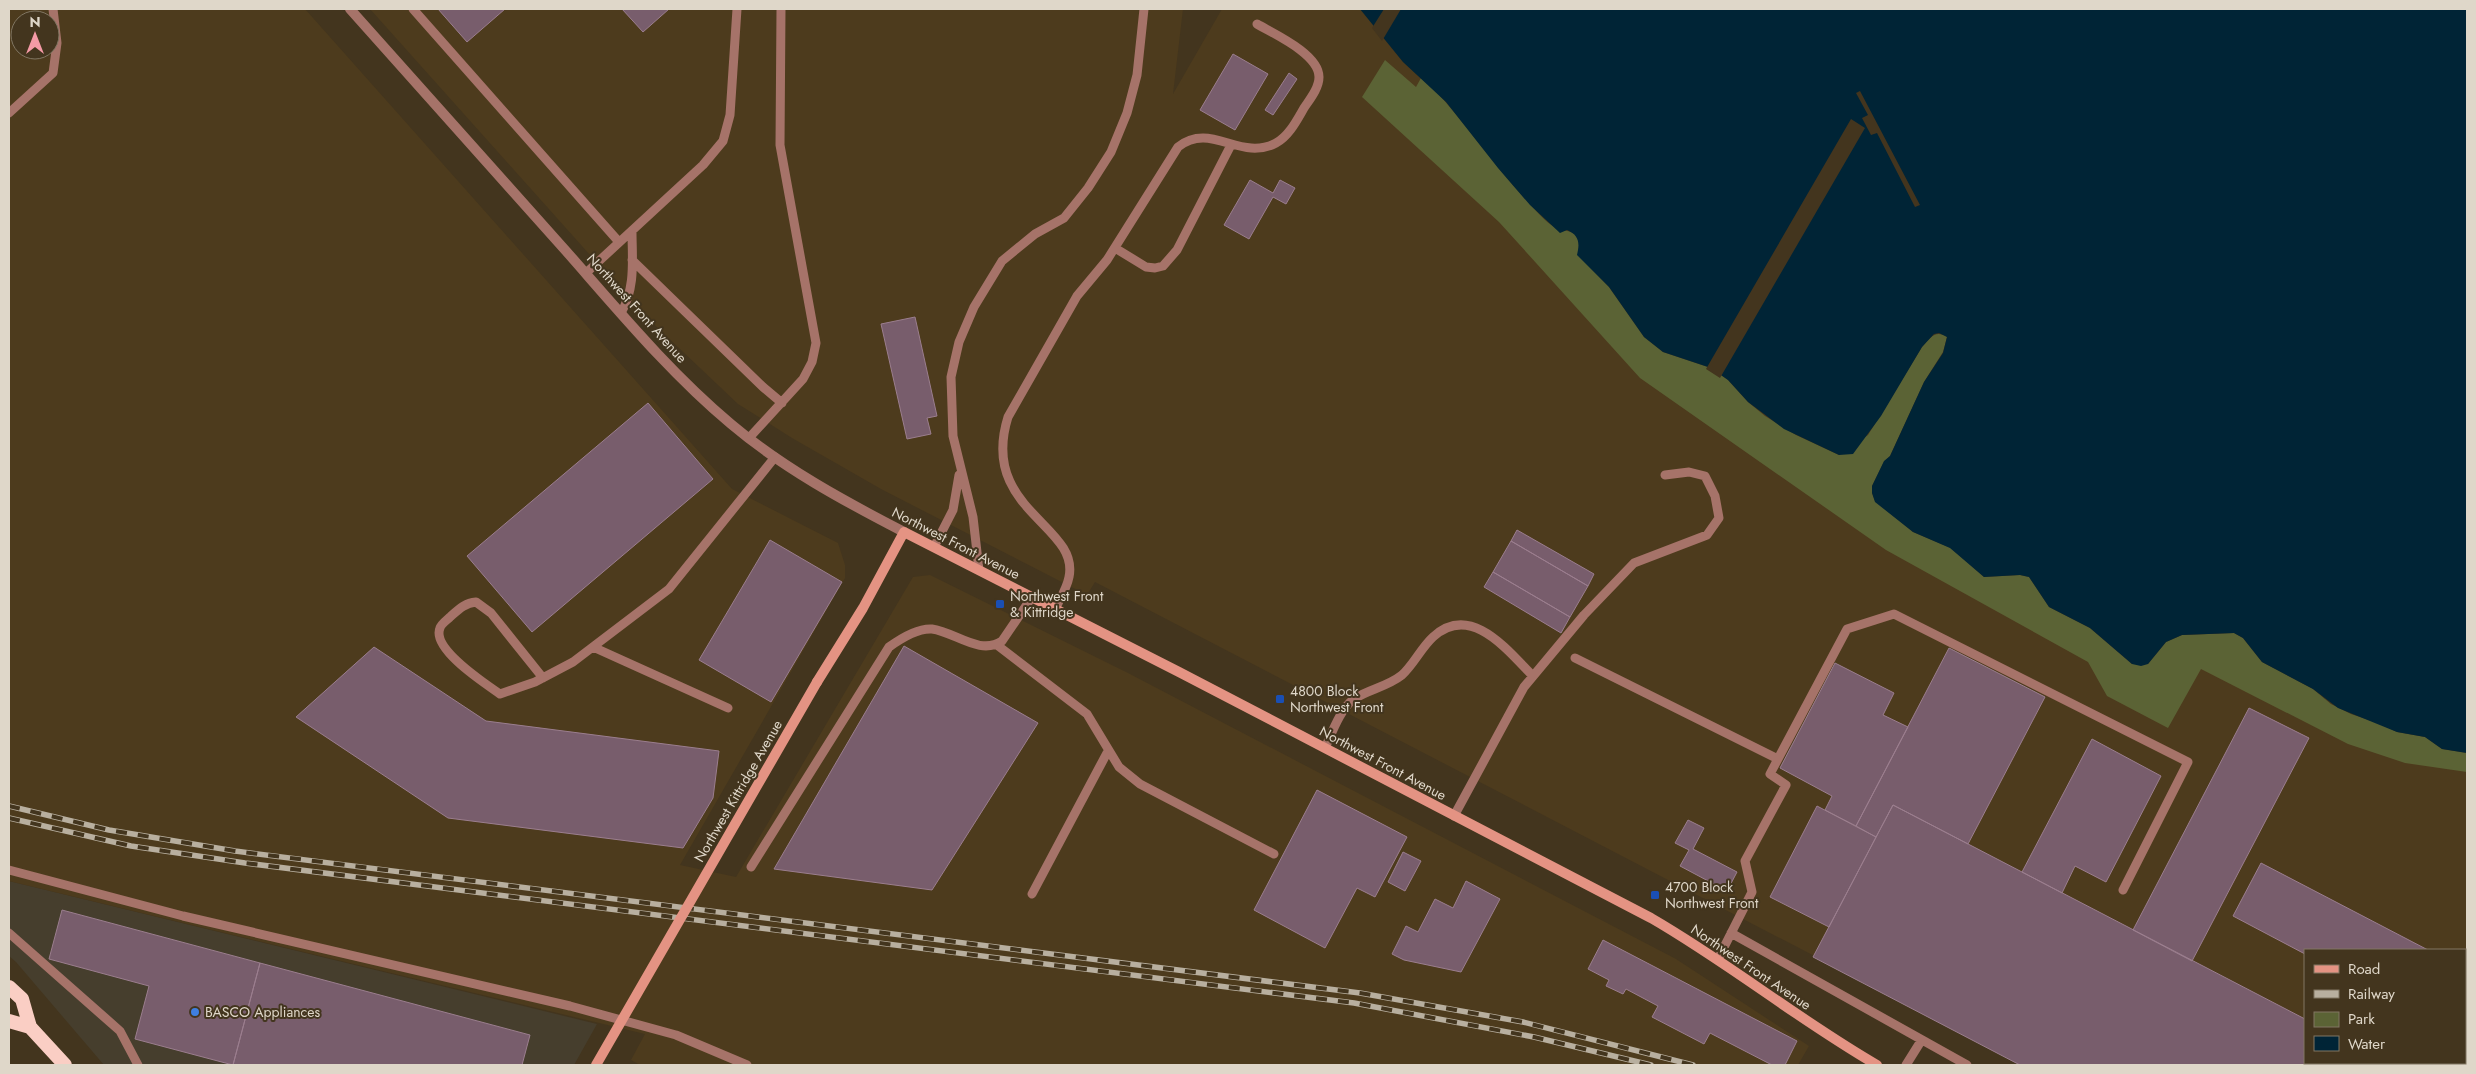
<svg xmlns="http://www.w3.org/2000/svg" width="2476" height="1074" font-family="Jost,sans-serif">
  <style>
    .commercial { fill: #463e2d }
    .built { fill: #4d3b1d; fill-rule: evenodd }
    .green { fill: #5b6335 }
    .water { fill: #002436 }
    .pier { fill: #43351e }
    .building { fill: #785d6c; stroke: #9b7e8e }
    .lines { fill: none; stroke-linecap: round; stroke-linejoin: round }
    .service { stroke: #a67369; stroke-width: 9 }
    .tertiary { stroke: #a67369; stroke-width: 10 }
    .secondary { stroke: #e49383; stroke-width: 10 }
    .trunk { stroke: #facec4; stroke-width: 14 }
    .rail-casing { stroke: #b8af9f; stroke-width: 5.5 }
    .rail { stroke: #43351e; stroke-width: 4; stroke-dasharray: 11; stroke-linecap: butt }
    .secondary-bridge { stroke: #e49383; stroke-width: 10 }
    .transit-dot { fill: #1a4fb4; stroke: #43351e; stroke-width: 2 }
    .shop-dot { fill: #3f7fe0; stroke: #43351e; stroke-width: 2 }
    .labels { text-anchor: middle; stroke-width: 4; stroke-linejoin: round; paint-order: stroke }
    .street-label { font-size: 14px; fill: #dfd7c9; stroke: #43351e }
    .poi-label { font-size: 14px; fill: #dfd7c9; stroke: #43351e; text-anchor: start }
  </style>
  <rect width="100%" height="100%" fill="#43351e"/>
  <path class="commercial" d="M9,881L597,1024L574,1065H104L16,962L9,956Z"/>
  <path class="built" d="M9,9H305L732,489L838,543L845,565V578L680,865L736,877L913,577L930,575L1128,673L1676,959L1809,1046L1798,1065H640L631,1060L645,1034L9,881ZM20,20H50V50H20Z
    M370,9H1183L1173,94L1222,9H1360L1403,62L1432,87L2157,651L2442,749L2467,753V1065H2024L1095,582L1087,595L881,489L792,438L738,404L641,312ZM2305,950H2465V1063H2305Z"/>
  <path class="green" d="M1385,60L1416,87L1421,78L1432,87C1467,124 1495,168 1531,205C1536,211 1546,222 1553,226C1569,235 1583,226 1578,255L1609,287L1644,337L1663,352L1711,368L1728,380L1748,402L1765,416L1796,435L1839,455L1868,435L1922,347C1929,339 1935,329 1947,337L1943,352L1924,382L1890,456L1884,462L1872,486V493L1875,501L1913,532L1951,548L1984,577L2020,575L2029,577L2049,607L2090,628L2132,664H2148L2166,642L2182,635L2234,633L2243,638L2262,662L2313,689L2331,704L2351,714L2378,723L2397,732L2425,737L2442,749L2467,753V772L2405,763L2348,744L2201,669L2168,728L2107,696L2088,662L1886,550L1640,378L1499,222L1362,97Z"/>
  <path class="water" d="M1360,9H2467V753L2442,749L2425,737L2397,732L2338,708L2313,689L2262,662L2243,638L2234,633L2182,635L2166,642L2148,664L2141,666L2132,664L2090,628L2049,607L2029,577L2020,575L1984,577L1950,548L1913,532L1875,502L1872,493V486L1884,461L1890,456L1924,382L1943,353L1947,337L1939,333L1934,334L1922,347L1881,416L1853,454L1839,455L1784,429L1748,402L1728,380L1711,368L1663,352L1644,337L1609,287L1577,255C1580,243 1579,235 1567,230L1560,233L1530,205L1498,168L1446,102L1403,62Z"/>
  <path class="pier" d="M1384,9H1401L1382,41L1372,28Z
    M1860,91L1920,205L1915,207L1877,133L1871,135L1862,118L1868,115L1856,93Z
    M1851,119L1865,128L1720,378L1706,369Z"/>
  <path class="building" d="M438,9H505L467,42Z
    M622,9H669L643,32Z
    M1233,54L1268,74L1235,130L1200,110Z
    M1289,73L1297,79L1273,115L1265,110Z
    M1250,180L1273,193L1280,180L1295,188L1286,204L1273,197L1249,239L1224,225Z
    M915,317L937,416L927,418L931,434L907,439L881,324Z
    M648,403L713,479L532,632L467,556Z
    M1517,530L1594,574L1588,586L1511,541Z
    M770,540L842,582L771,702L699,660Z
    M1511,541L1588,586L1570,617L1493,572Z
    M1493,572L1570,617L1561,633L1484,587Z
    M904,646L1038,723L932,890L774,869Z
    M374,647L486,721L719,751L713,798L683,848L448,818L296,717Z
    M1949,648L2045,697L1968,844L1893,805L1876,837L1856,826Z
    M1835,663L1894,693L1883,715L1908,727L1856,826L1825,810L1832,796L1780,768Z
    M2249,708L2309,738L2192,961L2133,930Z
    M2092,739L2161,776L2106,882L2075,866L2062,893L2022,872Z
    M1317,790L1407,837L1375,897L1357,888L1325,948L1254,910Z
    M1893,805L2305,1019V1063H2388L2393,1065H2020L1813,957Z
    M1817,806L1876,837L1829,927L1770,897Z
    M1688,820L1704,828L1693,849L1737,872L1727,891L1680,866L1689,850L1675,843Z
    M1403,852L1421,861L1405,891L1388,882Z
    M2261,863L2428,950H2305V954L2233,916Z
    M1466,881L1500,899L1461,972L1404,960L1392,954L1406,926L1418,932L1435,899L1453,908Z
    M62,910L260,963L233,1065L135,1039L149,986L49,959Z
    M1603,940L1797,1041L1785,1065H1772L1710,1033L1704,1044L1652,1017L1658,1006L1626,989L1623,994L1606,986L1609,980L1588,969Z
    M260,963L530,1035L522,1065H233Z
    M2465,969L2467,970V1038L2465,1037Z"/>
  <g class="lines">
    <path class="service" d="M413,9L619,242
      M9,113L53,73L57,43L53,9
      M1115,248L1146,267L1155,268L1163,266L1177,250L1231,145
      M632,260L763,387L782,403
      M586,273L703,165L723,141L730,115L737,9
      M621,313C636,287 632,259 632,231
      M749,438L803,379L812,362L816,343L780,145L781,9
      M934,547L953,510L959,475
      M979,570L973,517L953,436L951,377L959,342L974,307L1002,261L1035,234L1064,218L1088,188L1111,152L1127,113L1137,75L1144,9
      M1055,609C1060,599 1067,588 1069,577C1080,525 979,510 1008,417L1077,296L1107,260L1178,147C1211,121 1240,162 1276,143C1289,136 1297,120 1304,108C1310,99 1319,88 1319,77C1319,54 1274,34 1257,24
      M997,645L1087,714L1119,767L1140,784L1274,854
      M593,647L728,708
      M1575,658L1778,759
      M543,678L491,613L476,602C465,603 459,609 450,617C447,620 441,624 440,628C431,649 486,684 500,694L535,682L573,662L669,589L775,457
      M1325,748C1332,733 1340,709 1354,699C1369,689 1387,687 1402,675C1414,664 1421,648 1433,637C1471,602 1508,651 1533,676
      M1454,816L1524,687L1584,615L1634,563L1707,535L1719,518L1715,496L1705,476L1689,472L1665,475
      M751,867L889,647C900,639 917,628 932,629C955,632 980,656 1002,641L1032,597
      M9,870L183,916L570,1006L676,1035L747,1065
      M1032,894L1108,751
      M9,933L120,1031L138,1065
      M1731,933L1967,1065
      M1718,959L1752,892L1745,861L1786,785L1770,774L1847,629L1894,614L2188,762L2123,890
      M1906,1065L1921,1041"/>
    <path class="tertiary" d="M350,9C422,89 494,170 566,251C618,310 670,373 731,424C783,468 844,501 904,532"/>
    <path class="secondary" d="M817,682L863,608L904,532L1179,672L1651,918C1729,963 1799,1020 1877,1065"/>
    <path class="trunk" d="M9,987L22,999L30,1027L65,1065
      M9,1021L30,1027"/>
    <g class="rail-casing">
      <path id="rail" d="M9,806L109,830L235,851L1360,993L1523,1022L1693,1065
        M9,818L131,846L245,863L1354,1003L1534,1037L1651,1065"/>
    </g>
    <use href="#rail" class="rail"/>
    <path class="secondary-bridge" d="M596,1065L817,682"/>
  </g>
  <g class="transit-dot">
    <rect x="995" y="599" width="10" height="10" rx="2.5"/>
    <rect x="1275" y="694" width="10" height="10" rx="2.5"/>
    <rect x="1650" y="890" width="10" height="10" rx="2.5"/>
  </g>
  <circle class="shop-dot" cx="195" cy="1012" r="5"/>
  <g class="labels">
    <g class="street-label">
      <text transform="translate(637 308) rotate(48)" y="5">Northwest Front Avenue</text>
      <text transform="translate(956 543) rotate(27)" y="5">Northwest Front Avenue</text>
      <text transform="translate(1383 763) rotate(28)" y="5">Northwest Front Avenue</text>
      <text transform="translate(738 791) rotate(-60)" y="5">Northwest Kittridge Avenue</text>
      <text transform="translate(1751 967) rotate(34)" y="5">Northwest Front Avenue</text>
    </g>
    <g class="poi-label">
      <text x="1010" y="601">Northwest Front<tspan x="1010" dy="16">&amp; Kittridge</tspan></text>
      <text x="1290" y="696">4800 Block<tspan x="1290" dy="16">Northwest Front</tspan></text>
      <text x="1665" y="892">4700 Block<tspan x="1665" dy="16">Northwest Front</tspan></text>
      <text x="205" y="1017">BASCO Appliances</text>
    </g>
  </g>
  <rect width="2476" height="1074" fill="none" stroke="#dfd7c9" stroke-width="20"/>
  <rect x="2304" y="949" width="162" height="115" fill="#43351e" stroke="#817662"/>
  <rect x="2314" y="965" width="25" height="8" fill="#e49383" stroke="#817662"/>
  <text x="2348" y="974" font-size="15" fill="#dfd7c9">Road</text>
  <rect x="2314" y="990" width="25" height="8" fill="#b8af9f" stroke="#817662"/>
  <text x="2348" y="999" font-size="15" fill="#dfd7c9">Railway</text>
  <rect x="2314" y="1012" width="25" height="15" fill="#5b6335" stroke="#817662"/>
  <text x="2348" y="1024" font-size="15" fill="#dfd7c9">Park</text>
  <rect x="2314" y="1036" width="25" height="15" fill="#002436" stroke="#817662"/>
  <text x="2348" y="1049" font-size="15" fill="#dfd7c9">Water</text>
  <g transform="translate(35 35)"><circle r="24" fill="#43351e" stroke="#817662"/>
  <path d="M0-4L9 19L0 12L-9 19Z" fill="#f49aa6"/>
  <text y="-8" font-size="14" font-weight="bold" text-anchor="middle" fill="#dfd7c9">N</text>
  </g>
</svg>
